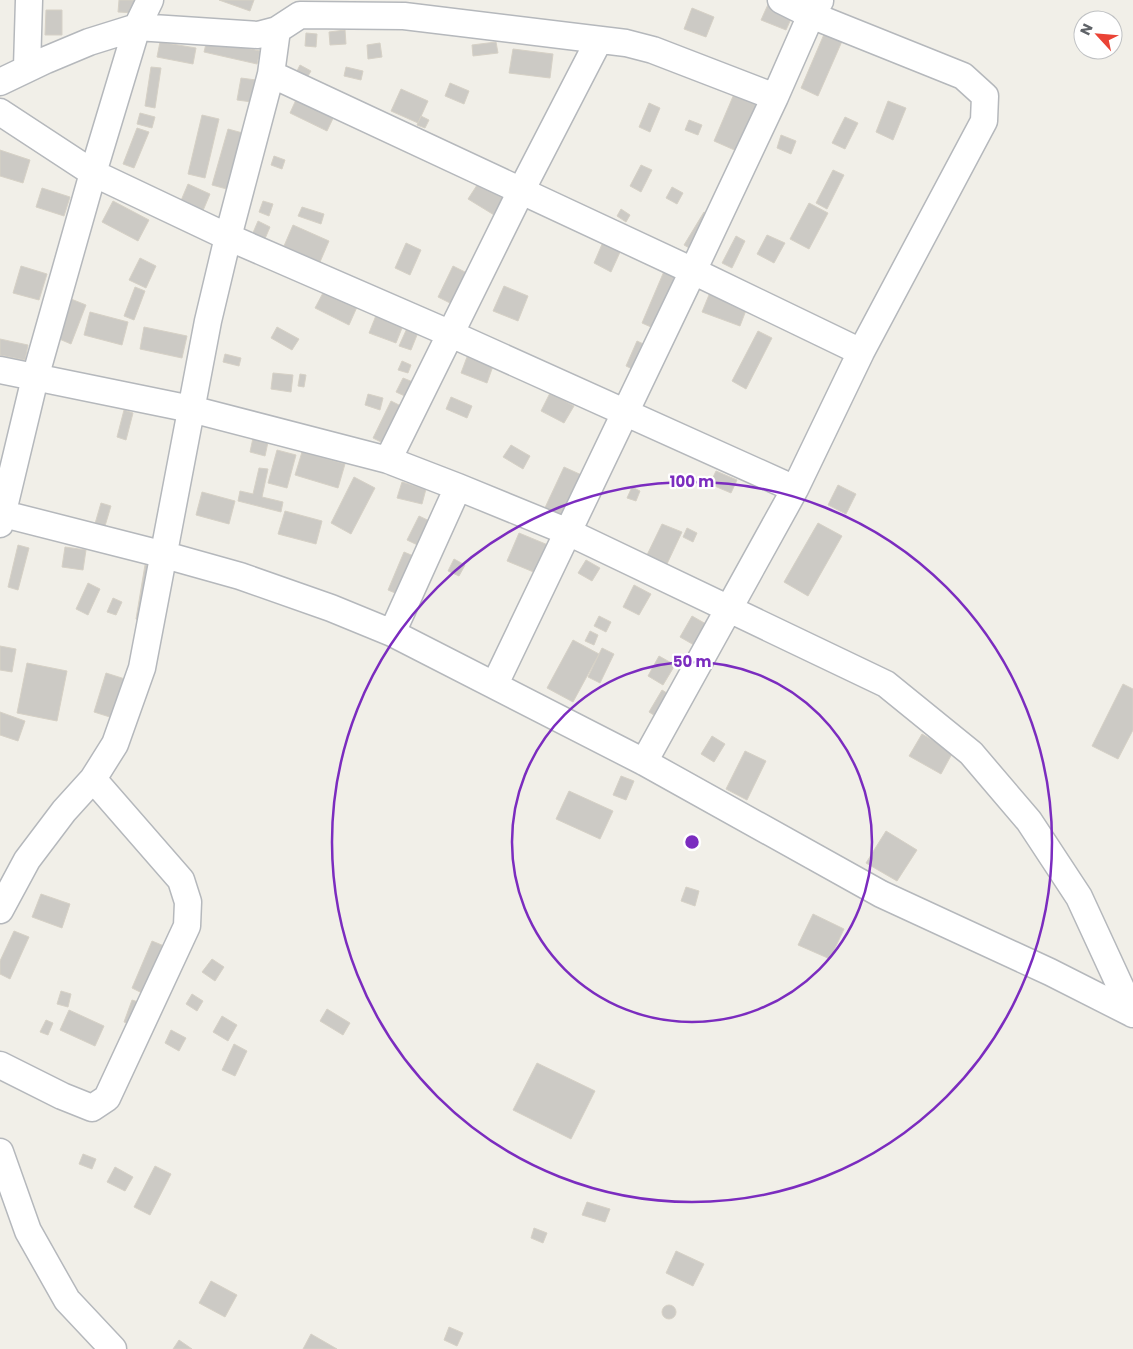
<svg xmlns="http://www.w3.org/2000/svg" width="1133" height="1349" font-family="Poppins,sans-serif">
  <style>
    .building { fill: #cccac5; stroke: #d6d1c6 }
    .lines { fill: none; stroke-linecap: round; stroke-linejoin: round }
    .minor-casing { stroke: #b5b8bc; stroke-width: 29 }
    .minor { stroke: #fff; stroke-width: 26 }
    .ring { fill: none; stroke: #7b2cbf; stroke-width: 2.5 }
    .centre { fill: #7b2cbf; stroke: #fff; stroke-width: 2.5 }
    .ring-label { font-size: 15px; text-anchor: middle; font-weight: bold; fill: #7b2cbf; stroke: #fff; stroke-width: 4.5; stroke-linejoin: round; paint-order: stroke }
  </style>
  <rect width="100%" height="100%" fill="#f1efe8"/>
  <path class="building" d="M119,0H137L136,13L118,12Z
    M219,0H254L250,11Z
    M770,0L795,10L786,30L761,20Z
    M692,8L714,17L706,37L684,29Z
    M46,10H62V35H45Z
    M345,30L346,44L330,45L329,32Z
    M825,32L843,39L818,96L801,88Z
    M306,33L317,34L316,47L305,46Z
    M207,40L260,51L257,64L204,52Z
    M160,42L196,48L193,64L157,57Z
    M496,42L498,53L473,56L472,45Z
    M380,43L382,57L368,59L367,45Z
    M513,49L553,54L550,78L509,73Z
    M300,65L311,71L305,81L295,75Z
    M151,67L161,68L155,108L145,106Z
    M346,67L363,71L361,80L344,76Z
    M241,78L256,80L252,102L237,100Z
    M450,83L469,91L464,104L445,96Z
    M401,89L428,101L418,123L391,111Z
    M300,91L337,110L327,131L290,113Z
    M734,94L759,105L739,152L714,141Z
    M888,101L906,108L893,140L876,132Z
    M649,103L660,108L650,132L639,127Z
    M140,113L155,117L152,128L137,124Z
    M202,115L219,119L205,178L188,174Z
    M421,116L429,120L425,128L417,125Z
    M845,117L858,123L845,149L832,143Z
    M689,120L702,125L698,135L685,130Z
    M137,128L149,132L134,168L123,164Z
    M228,129L250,135L234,191L212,185Z
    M781,135L796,141L791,154L777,148Z
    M0,150L30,160L23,183L0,176Z
    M274,156L285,160L282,169L271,165Z
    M641,165L652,170L641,192L630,186Z
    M833,170L844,175L827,209L816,203Z
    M481,179L512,198L499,218L468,199Z
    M188,184L210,194L202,213L180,203Z
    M672,187L683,193L677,204L666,198Z
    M42,188L70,197L64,216L36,207Z
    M113,201L149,220L138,241L102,222Z
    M263,201L273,204L269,216L259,212Z
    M809,203L828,213L809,249L790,239Z
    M302,207L324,214L321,224L298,216Z
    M621,209L630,215L626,222L617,216Z
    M704,212L715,219L696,252L684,245Z
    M258,221L270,227L264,241L252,235Z
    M293,225L329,241L320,262L284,246Z
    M767,235L785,243L774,263L757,254Z
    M736,236L745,241L732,268L722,263Z
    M603,242L621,250L611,272L594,263Z
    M406,243L421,250L410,275L395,268Z
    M140,258L156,266L146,288L129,280Z
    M21,266L47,274L39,300L13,293Z
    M453,266L473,276L458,307L438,297Z
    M665,269L683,276L660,331L642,323Z
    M504,286L528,296L518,321L493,311Z
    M135,287L145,291L134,320L124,316Z
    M711,290L748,305L740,326L702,312Z
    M324,291L357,307L349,325L315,308Z
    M71,299L86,305L71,344L57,338Z
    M90,312L128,322L122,345L84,335Z
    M377,313L404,323L396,343L369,333Z
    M408,326L419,330L411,350L399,346Z
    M144,327L187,336L182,358L140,349Z
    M277,327L299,339L292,350L271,338Z
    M758,331L772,338L746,389L732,381Z
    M0,339L28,345L25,360L0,355Z
    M637,341L652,348L641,373L626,366Z
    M225,354L241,358L239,366L223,362Z
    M467,357L493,366L487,383L461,373Z
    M402,361L411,365L408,373L398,370Z
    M273,373L293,375L291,392L271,389Z
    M300,374L306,375L304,387L298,386Z
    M403,378L413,382L407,397L396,392Z
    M550,393L574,406L564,423L541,411Z
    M368,394L383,398L380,410L365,405Z
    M451,397L472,406L467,418L446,409Z
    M391,401L403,407L385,444L373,438Z
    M124,410L133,413L126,440L117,437Z
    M253,438L268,442L265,456L250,452Z
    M511,445L530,456L523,469L503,457Z
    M277,450L296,455L287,488L268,483Z
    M302,452L345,464L338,488L295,475Z
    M564,467L586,477L566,521L543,512Z
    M259,468L268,469L262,497L283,502L281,512L238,501L240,491L253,494Z
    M716,471L737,480L731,493L710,484Z
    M354,477L375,488L351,534L331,523Z
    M402,482L426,489L422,504L397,498Z
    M838,485L856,494L846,514L828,505Z
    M632,487L640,491L636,501L627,498Z
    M202,492L235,501L229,524L196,515Z
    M101,503L111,506L102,536L92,534Z
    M285,511L322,521L316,544L278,534Z
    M419,516L438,525L426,549L407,540Z
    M818,523L842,536L808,596L784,582Z
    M662,524L682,532L666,566L646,557Z
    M687,528L697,533L693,542L683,537Z
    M519,533L548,545L536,573L507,561Z
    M18,545L29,548L18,590L8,587Z
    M65,547L86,550L83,570L62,567Z
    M404,552L423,560L407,598L388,590Z
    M454,559L465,565L459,576L448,571Z
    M586,560L600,568L592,581L578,573Z
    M145,565L159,567L150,621L136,619Z
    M88,583L100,589L88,615L76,609Z
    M634,585L651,594L639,615L623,607Z
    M113,598L122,602L116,615L107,612Z
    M599,616L611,622L606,632L594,626Z
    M692,616L706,624L694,645L680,637Z
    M590,631L598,635L594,645L585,641Z
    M573,640L599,654L573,702L547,688Z
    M0,646L16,649L12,672L0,670Z
    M602,648L614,654L600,683L588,677Z
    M659,656L675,665L663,685L648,676Z
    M27,663L67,671L57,721L17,713Z
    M106,673L125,679L113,718L94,712Z
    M1123,684L1133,689V730L1118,759L1092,746Z
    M662,690L670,695L657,717L649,712Z
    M0,712L25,721L18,741L0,735Z
    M922,734L953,752L941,774L909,756Z
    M712,736L725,744L714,762L701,754Z
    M745,751L766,761L747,800L726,789Z
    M621,776L634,781L626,800L613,795Z
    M569,791L613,811L600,839L556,819Z
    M886,831L917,850L897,881L866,863Z
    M686,887L699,891L695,906L681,901Z
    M41,894L70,904L62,928L32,917Z
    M813,914L844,929L830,959L798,945Z
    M14,931L29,937L10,979L0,974V961Z
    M152,941L169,948L148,996L132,988Z
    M212,959L224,967L215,981L202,972Z
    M61,991L71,994L68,1007L57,1004Z
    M192,994L203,1001L197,1011L186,1004Z
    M132,1000L145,1004L137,1027L124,1022Z
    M327,1009L350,1023L343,1035L320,1021Z
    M69,1010L104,1026L95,1046L60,1030Z
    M222,1016L237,1025L228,1041L213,1032Z
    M46,1020L53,1023L48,1035L40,1032Z
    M171,1030L186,1038L179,1051L165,1043Z
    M234,1044L247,1051L235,1076L222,1070Z
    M537,1063L595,1091L571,1139L513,1110Z
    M83,1154L96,1159L92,1169L79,1164Z
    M155,1166L171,1174L150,1215L134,1207Z
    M115,1167L133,1177L125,1191L107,1182Z
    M587,1202L610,1209L605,1222L582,1215Z
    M534,1228L547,1233L543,1243L531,1238Z
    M676,1251L704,1264L693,1286L666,1273Z
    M211,1281L237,1295L225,1317L199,1303Z
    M662 1312a7 7 0 1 1 14 0a7 7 0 1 1-14 0Z
    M449,1327L463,1333L457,1346L444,1340Z
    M311,1334L337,1349H303Z
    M179,1340L192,1349H173Z"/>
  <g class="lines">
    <g class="minor-casing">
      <path id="minor" d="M27,68L29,0
        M271,74L693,271L861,352
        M0,82L46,60L89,42L137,27L258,35L277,30
        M0,112L93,173L228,237L451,334L795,489
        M0,370L191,409L388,460L458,487L568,532L886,684L971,753L1029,821L1079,897L1133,1014
        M388,460L521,191L599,40
        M0,513L165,555L240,576L331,608L392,633L644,762L881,894L1050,972L1133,1014
        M0,524L35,378L93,173L137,27L150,0
        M392,633L458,487
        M495,684L693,271L775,97L811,15L820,1
        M644,762L795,489L861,352L984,121L985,96L963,76L811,15L781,0
        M0,910L27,860L64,811L93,779L115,744L142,668L208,321L228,237L271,74L277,30L300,15L404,16L626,43L653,50L775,97
        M0,1065L62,1096L92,1108L107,1098L187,926L188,902L181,880L93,779
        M0,1152L28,1231L67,1300L113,1349"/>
    </g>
    <use href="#minor" class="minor"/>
  </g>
  <g class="ring">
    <circle cx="692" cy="842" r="180"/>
    <circle cx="692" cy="842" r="360"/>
  </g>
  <circle cx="692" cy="842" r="8" class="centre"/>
  <g class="ring-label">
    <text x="692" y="487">100 m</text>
    <text x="692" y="667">50 m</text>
  </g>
  <g transform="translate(1098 35) rotate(296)"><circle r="24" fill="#ffffff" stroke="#bfc1c3"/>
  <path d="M0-4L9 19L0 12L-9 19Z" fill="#ea4335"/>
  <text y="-8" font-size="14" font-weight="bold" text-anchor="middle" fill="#5f6368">N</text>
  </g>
</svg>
